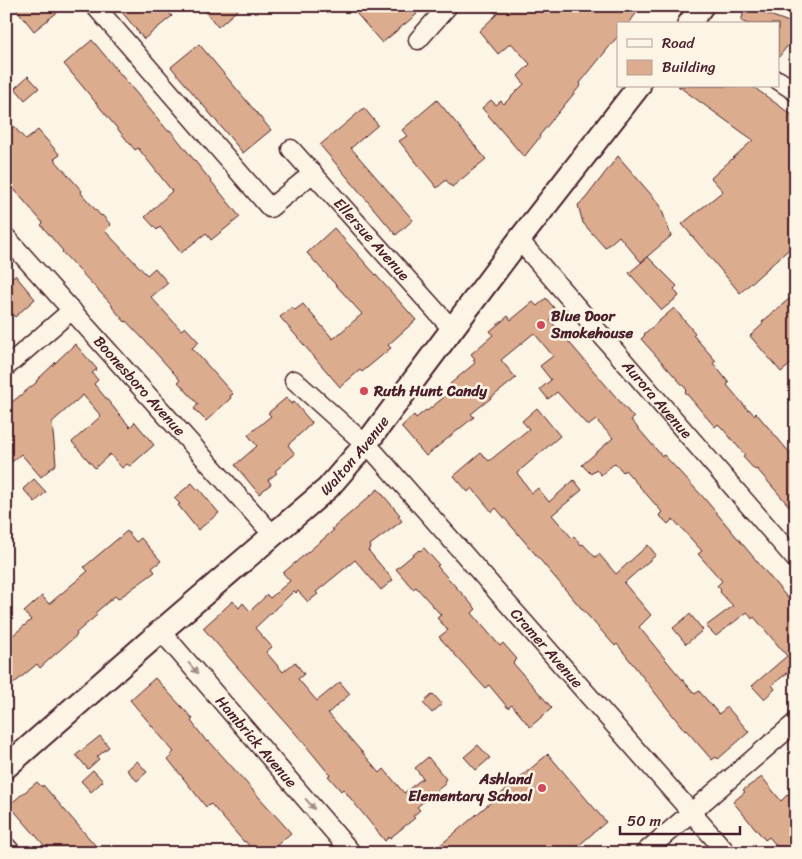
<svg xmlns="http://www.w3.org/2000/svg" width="802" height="859" font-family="Sriracha,sans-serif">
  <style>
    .building { fill: #dcac8e; stroke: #4a1f2b }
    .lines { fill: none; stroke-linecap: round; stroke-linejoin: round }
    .minor-casing { stroke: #4a1f2b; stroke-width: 21 }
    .tertiary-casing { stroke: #4a1f2b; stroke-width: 26 }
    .minor { stroke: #fcf5e5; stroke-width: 18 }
    .tertiary { stroke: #fcf5e5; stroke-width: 22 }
    .oneway { fill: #a38a88 }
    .poi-dot { fill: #d1495b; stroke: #fcf5e5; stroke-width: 2 }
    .labels { text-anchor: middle; stroke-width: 5; stroke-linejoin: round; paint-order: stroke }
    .street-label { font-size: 15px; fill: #4a1f2b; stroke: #fcf5e5 }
    .poi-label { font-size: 15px; font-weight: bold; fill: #4a1f2b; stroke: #fcf5e5; text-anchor: start }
  </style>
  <rect width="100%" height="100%" fill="#fcf5e5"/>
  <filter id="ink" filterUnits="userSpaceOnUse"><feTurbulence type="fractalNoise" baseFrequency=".02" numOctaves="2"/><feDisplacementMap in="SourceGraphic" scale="10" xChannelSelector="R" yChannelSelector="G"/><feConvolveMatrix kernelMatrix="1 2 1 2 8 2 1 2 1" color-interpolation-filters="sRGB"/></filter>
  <g filter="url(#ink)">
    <path class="building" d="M14,6H65L34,31Z
      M117,6H164L172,16L144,39Z
      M201,6H242L218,27Z
      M350,6H410L417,14L382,43Z
      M487,6H642L628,24H618V36L580,83L581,85L539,136L540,137L524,157L482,108L491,100L496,105L501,101L504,104L524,84L518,76L530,64L511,43L498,54L479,31L497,14Z
      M746,6L794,24L796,35L778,58V24H748L741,21Z
      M92,40L168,131L170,130L240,217L211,240L206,233L181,253L160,227L157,230L145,217L172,191L138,148L135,150L64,64Z
      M199,44L271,130L243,153L171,67Z
      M28,76L39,88L25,100L15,88Z
      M678,86H752L796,118V243L740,293L682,224L723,191L711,178L753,140Z
      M437,100L486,159L452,187L446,180L437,188L399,141L407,136L402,130Z
      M364,108L378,125L351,148L413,220L396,235L320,145Z
      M6,118L26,140L38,130L60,155L54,159L82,191L81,193L101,216L102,215L111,225L105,231L147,275L155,268L168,283L151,297L181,330L185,327L199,342L192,348L233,394L230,396L231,398L206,421L194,409L198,404L178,382L180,380L146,342L126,321L125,322L112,307L113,306L62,252L63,251L41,225L43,223L6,180Z
      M618,156L660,205L671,236L641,262L619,236L605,248L583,223L578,205L585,199Z
      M334,228L416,320L388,345L391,348L362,372L360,370L340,387L280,317L292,307L295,310L303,304L333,339L362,314L307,253Z
      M648,257L677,286L674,289L679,296L662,310L629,273Z
      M15,275L35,299L15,317L6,306V282Z
      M796,293V360L781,372L750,336L763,324L762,322Z
      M546,298L558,313L550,320L634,418L631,420L662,456L664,455L704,498L796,608V666L772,685L775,689L764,699L752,686L787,656L754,617L752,619L747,612L716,636L706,626L733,606L720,592L721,590L717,586L722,581L698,554L702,551L673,519L668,524L659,515L662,512L625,470L623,472L615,463L601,475L596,469L591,474L582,465L613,438L596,420L588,426L557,392L548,399L540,389L551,380L540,366L553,356L534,333L501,360L516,378L471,414L474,417L426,456L402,428V426L414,415L416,418L426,410L427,411L454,389L450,384L475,363L473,360L475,359L471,354L493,335L490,331L508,316L511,320L533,302L537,306Z
      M674,308L695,333L693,335L716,361L713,363L729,383L727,385L748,410L749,409L754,415L756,413L796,460V514L757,469L755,470L743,457L745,455L723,429L718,424L715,427L685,392L687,390L641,339L645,335L644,334Z
      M75,344L97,369L92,373L98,380L94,384L130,427L135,422L154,445L130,466L127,464L122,468L110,454L95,468L72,442L101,416L83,395L52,422L56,464L41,477L21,454L12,462L6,455V407L37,382L36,381Z
      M286,398L291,404L294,402L312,423L288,445L295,454L275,471L277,473L268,480L271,484L259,494L235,465L257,446L248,435L271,416L268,413Z
      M537,408L560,436L517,473L532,493L538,488L549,502L574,480L582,490L552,515L572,538L574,536L581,545L583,544L595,557L599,554L616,574L648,545L656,555L624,583L651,615L639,627L675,671L695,694L699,691L719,714L727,707L749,732L718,759L716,757L712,760L686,730L685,731L617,644L615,646L581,608L496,508L492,512L472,488L468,492L454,476L481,453L489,461L529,429L522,421Z
      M34,479L46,492L35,502L23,489Z
      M192,483L197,489L198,488L219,513L198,530L178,505L180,504L174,498Z
      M378,489L400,515L398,516L402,521L370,545L371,547L368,550L393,580L381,590L355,560L316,592L318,594L308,602L298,591L296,593L294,591L255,628L272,647L266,652L283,672L295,662L304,674L298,679L317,701L340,682L350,694L328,713L380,773L384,769L404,793L423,778L415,768L428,757L446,779L444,781L446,783L417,807L420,810L413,816L415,818L390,838L389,837L385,841L343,789L341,791L328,776L330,775L302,741L203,628L233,601L239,608L243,603L250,611L267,595L270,598L290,581L283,573L334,530L332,529Z
      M127,531L136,542L141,538L161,561L152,568L155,572L118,599L115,596L95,613L97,615L76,633L77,635L52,657L40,668L37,664L6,690V641L31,620L24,612L42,596L49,604L88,571L84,567Z
      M424,548L439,565L437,566L476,609L472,613L481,624L500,646L503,643L517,659L513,663L552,708L530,727L512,705L508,708L489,685L485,688L439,637L448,630L437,618L441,615L416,587L413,589L396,569L419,550L420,551Z
      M690,614L703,630L686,644L673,628Z
      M155,678L193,719L191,721L207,742L209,741L291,833L268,853L263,846L255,853L245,841L244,842L211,804L206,807L168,759L172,756L171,754L174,752L130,700Z
      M433,694L442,704L432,713L423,703Z
      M100,736L109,747L97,757L99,759L88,769L76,755Z
      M478,745L490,758L476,770L464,757Z
      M548,754L606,822L570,853H431Z
      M137,761L147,772L137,781L127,770Z
      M93,770L103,781L91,792L81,781Z
      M762,777L781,801L788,794L796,802V853H783L769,837L765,840L733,802L745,792L743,790Z
      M37,782L42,787L43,785L102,853H51L9,805Z"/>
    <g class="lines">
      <g class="minor-casing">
        <g id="minor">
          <path d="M95,6L270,208L313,173"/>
          <path d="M418,40L448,6"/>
          <path d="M778,80L796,92"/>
          <path id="s1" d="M291,149L452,329"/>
          <path id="s2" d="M6,237L274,536"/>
          <path id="s3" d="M519,240L796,560"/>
          <path d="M6,367L72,310"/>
          <path id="s4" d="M294,380L375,453L727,853"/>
          <path id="s5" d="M161,631L352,853"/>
          <path d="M6,846L12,853"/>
          <path d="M644,853L796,722"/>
        </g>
      </g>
      <g class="tertiary-casing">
        <g id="tertiary">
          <path d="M689,24L702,6"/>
          <path id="s6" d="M6,767L161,631L328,488L366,444L519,240L639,86"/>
        </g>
      </g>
      <use href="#minor" class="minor"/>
      <use href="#tertiary" class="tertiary"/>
    </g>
    <defs><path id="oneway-solid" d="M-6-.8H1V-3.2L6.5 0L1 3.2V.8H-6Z" transform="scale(1.25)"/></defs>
    <g class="oneway">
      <use href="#oneway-solid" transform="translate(193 668) rotate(49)"/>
      <use href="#oneway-solid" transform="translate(310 804) rotate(49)"/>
    </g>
  </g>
  <g class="poi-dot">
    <circle cx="541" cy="325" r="5"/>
    <circle cx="364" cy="391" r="5"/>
    <circle cx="542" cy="788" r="5"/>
  </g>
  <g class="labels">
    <g class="street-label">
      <text dy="5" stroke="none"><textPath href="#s1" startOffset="121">Ellersue Avenue</textPath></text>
      <text dy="5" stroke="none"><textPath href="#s2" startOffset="200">Boonesboro Avenue</textPath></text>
      <text dy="5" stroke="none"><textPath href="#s3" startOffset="211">Aurora Avenue</textPath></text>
      <text dy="5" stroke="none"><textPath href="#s6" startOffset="468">Walton Avenue</textPath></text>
      <text dy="5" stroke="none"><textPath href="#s4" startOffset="369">Cramer Avenue</textPath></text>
      <text dy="5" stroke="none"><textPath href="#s5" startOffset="146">Hambrick Avenue</textPath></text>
    </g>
    <g class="poi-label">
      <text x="551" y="321">Blue Door<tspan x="551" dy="17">Smokehouse</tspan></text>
      <text x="374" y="396">Ruth Hunt Candy</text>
      <text x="532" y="784" text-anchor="end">Ashland<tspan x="532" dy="17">Elementary School</tspan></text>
    </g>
  </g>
  <rect width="802" height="859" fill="none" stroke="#fcf5e5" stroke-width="25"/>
  <rect x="12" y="12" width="777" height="834" fill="none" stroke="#4a1f2b" stroke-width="2" filter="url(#ink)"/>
  <rect x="617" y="22" width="162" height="65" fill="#fcf5e5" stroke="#b59f9b"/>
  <rect x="627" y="39" width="25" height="8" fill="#fcf5e5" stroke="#b59f9b"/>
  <text x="662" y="48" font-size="15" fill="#4a1f2b">Road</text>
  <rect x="627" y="60" width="25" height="15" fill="#dcac8e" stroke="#b59f9b"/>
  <text x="662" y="72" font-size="15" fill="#4a1f2b">Building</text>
  <path d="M620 826v8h120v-8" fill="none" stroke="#4a1f2b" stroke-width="2.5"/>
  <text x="627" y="826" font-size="15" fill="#4a1f2b" stroke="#fcf5e5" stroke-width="4" paint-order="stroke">50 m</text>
</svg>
